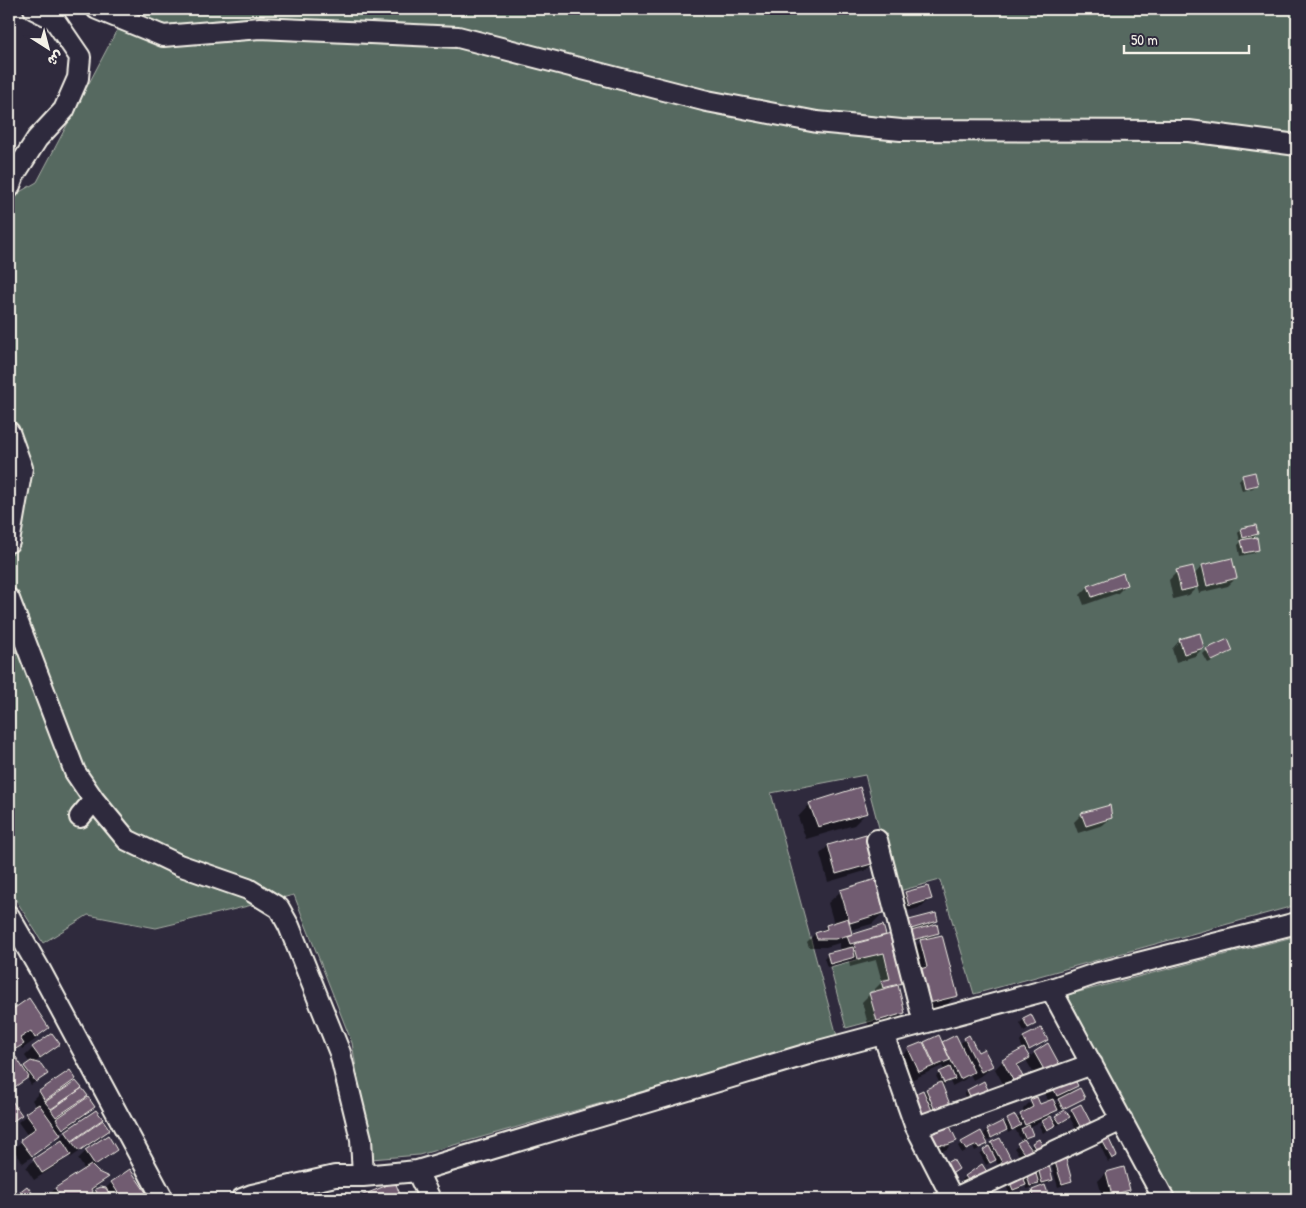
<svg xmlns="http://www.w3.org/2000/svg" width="1306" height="1208" font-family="'Patrick Hand','Playpen Sans Arabic',sans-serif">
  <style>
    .green { fill: #576961; stroke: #a6ada4 }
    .shadow { fill: #0007; fill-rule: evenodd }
    .building { fill: #715b71; stroke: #f4f1e8 }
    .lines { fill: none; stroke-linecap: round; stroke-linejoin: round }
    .street-casing { stroke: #f4f1e8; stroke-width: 24 }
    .street { stroke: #2f2a3d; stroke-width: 20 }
  </style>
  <rect width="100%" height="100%" fill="#2f2a3d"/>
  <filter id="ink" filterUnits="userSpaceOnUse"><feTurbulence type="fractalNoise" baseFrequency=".02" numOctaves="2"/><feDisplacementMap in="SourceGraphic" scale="10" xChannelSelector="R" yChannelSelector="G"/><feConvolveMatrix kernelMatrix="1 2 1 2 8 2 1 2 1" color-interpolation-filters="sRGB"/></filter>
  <g filter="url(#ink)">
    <path class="green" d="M128,9H1297V905L974,994L940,880L896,892L865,775L771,793L837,1036L419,1155L371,1159L352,1043L294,895L156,928L88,915L43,943L9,889V198L37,182Z
      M1297,936V1199H1176L1067,995Z
      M885,952L891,978L882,980L884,988L870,992L876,1020L846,1028L830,967Z"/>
    <path class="shadow" d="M1243,476L1257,485L1253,488L1242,491L1239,480Z
      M1241,529L1257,534L1251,540L1258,550L1254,553L1240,556L1238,545L1243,540L1240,541L1238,533Z
      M1202,566L1236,578L1228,586L1199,593L1197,587L1189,595L1173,599L1169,580L1177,572L1194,575Z
      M1126,585L1118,593L1084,605L1080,595L1088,587Z
      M1180,640L1203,648L1195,656L1176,662L1172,649Z
      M1207,650H1232L1228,654L1208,663L1203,654Z
      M810,804L866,813L854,825L806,839L798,817Z
      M1082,814L1111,817L1103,825L1078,833L1074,822Z
      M828,846L874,863L865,871L828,882L820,854Z
      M841,891L885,911L872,924L850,930L852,936L882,927L901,983L897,987L904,1013L896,1021L869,1028L862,1002L870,994L874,993V990L882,982L876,960L850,967L849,961L827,967L824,958L828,954L841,951L839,943L826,947H809L807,942L815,934L820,933L826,926L834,924L828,903Z
      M905,893L930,899L922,907L901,913L897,901Z
      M910,921H936L930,927L938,932L932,938L956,995L944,1008L913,1016L908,954L923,939L910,943L908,936L914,930L908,932L906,925Z
      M29,1000L47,1028L35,1040L22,1049L20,1046L9,1057V1013Z
      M1024,1019L1035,1024L1024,1031L1020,1023Z
      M1041,1029L1046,1040L1042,1044L1025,1052L1029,1058L1034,1053L1060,1066L1039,1082L1026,1060L1017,1068L1023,1079L1007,1091L995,1069L1003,1061L1023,1049L1020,1042L1023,1038Z
      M938,1037L941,1043L959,1044L969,1037L978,1054L992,1066L984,1074L973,1080L970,1074L964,1080L952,1086L950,1082L941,1086L950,1107L928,1120L923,1093L926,1090L940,1084L936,1076L944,1071L942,1066L911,1080L901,1057L909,1049Z
      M58,1044L50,1052L34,1063L42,1077L31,1085L27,1078L9,1092V1064L16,1059L23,1069L30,1063L25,1056L33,1048Z
      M70,1072L75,1079L68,1086L76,1082L93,1107L85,1115L58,1134L59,1135L51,1143L23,1163L13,1149L28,1136L18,1122L36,1107L32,1100L40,1092Z
      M983,1083L969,1105L964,1094L968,1091Z
      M1052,1084L1077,1086L1066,1096L1084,1098L1080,1101L1059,1111L1058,1109L1049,1117L1052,1121L1056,1117L1067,1115L1072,1110L1091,1127L1079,1135L1069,1116L1065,1121L1056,1126L1055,1124L1043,1133L1039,1126L1045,1120L1029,1127L1032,1135L1023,1140L1029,1148L1033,1144L1043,1148L1023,1160L1014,1148L1022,1142L1015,1129L1008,1133L1007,1129L1002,1133L985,1142L986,1144L982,1147L975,1151L973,1147L962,1153L958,1146L962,1143L982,1136L987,1130L1002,1123L1003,1124L1015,1117L1016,1119L1024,1113L1023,1109L1029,1103L1030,1104L1032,1103L1031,1101L1035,1097L1030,1099L1028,1093ZM1044,1092L1049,1102L1040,1106L1036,1097ZM1061,1098L1054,1105L1052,1101Z
      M12,1102L17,1118L9,1124V1105Z
      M96,1112L108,1130L100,1138L70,1158L69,1155L62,1162L34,1180L26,1168L34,1160L60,1143L58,1140L66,1132Z
      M1071,1129L1075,1135L1068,1141L1064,1135Z
      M107,1137L116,1149L108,1157L92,1168L97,1174L107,1178L91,1191L92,1194L96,1190L105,1189L111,1183L130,1171L145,1194L140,1199H88L87,1197L85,1199H49L47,1197L55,1189L85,1170L78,1159L86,1151Z
      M918,1139L955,1140L947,1149L938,1153Z
      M1102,1139L1116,1156L1108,1162L1099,1143Z
      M992,1143L1011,1163L1001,1170L995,1159L986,1165L980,1154Z
      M1056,1163L1071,1181L1067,1184L1058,1187L1052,1167Z
      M981,1166L968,1189L962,1180Z
      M1038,1169L1052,1180L1048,1183L1038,1186V1184L1034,1187L1026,1189L1025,1184L1021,1189L1009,1193L1006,1185L1027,1173H1035Z
      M1106,1173L1128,1190L1120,1198L1103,1199L1098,1181Z
      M395,1184L401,1199H356Z
      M1044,1187L1048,1199H1031L1029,1194L1033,1191Z"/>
    <path class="building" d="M1255,472L1258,485L1245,488L1242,475Z
      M1256,525L1258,534L1243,538L1241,528Z
      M1257,537L1259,550L1244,553L1241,540Z
      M1232,558L1237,578L1207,586L1202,565Z
      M1193,566L1198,587L1181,591L1176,570Z
      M1123,573L1127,585L1092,597L1088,586Z
      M1200,633L1204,648L1184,654L1179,639Z
      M1228,639L1233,651L1212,661L1206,649Z
      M860,787L868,813L818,827L809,803Z
      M1110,805L1112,818L1086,826L1081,813Z
      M866,834L875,863L836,874L828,845Z
      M876,879L886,912L850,923L840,890Z
      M928,886L932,899L909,906L905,892Z
      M936,913L938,921L911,929L909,920Z
      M848,918L852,934L835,939H817L815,933L827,929L826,925Z
      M937,924L939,933L913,940L911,931Z
      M883,925L886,935L850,944L847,936Z
      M891,934L903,983L883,988L881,981L890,979L884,953L858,959L854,944Z
      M942,935L958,996L925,1004L917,970L927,967L920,940Z
      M853,947L855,957L830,964L827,953Z
      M898,985L905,1013L877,1021L869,993Z
      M29,998L49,1028L35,1038L31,1031L20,1038L24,1044L14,1050L9,1041V1012Z
      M1031,1014L1036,1024L1028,1028L1023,1018Z
      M1041,1028L1048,1040L1029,1050L1023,1037Z
      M52,1033L60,1044L40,1058L32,1047Z
      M939,1035L950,1060L935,1066L924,1042Z
      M956,1035L974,1072L960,1079L942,1042Z
      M969,1035L978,1052L984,1049L993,1066L981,1072L964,1038Z
      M923,1042L934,1066L919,1072L908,1048Z
      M1048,1043L1061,1067L1047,1075L1034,1052Z
      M1024,1048L1030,1058L1017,1065L1024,1079L1015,1084L1002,1060Z
      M16,1057L29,1077L9,1091V1062Z
      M31,1061L41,1064L48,1074L36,1082L24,1066Z
      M950,1067L955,1079L944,1083L939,1072Z
      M70,1070L76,1079L45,1101L39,1091Z
      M1072,1073L1078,1086L1057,1096L1051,1083Z
      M76,1081L82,1088L51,1109L45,1102Z
      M984,1081L990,1094L973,1102L967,1090Z
      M941,1082L951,1107L936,1113L926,1089Z
      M82,1088L88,1096L56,1117L51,1110Z
      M1080,1088L1085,1098L1063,1109L1058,1099Z
      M923,1090L934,1115L919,1121L908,1097Z
      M88,1097L95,1107L63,1129L56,1119Z
      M1037,1097L1040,1104L1053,1099L1058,1110L1025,1125L1020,1114L1033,1107L1030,1100Z
      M12,1101L22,1115L13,1121L9,1115V1103Z
      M39,1104L61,1135L32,1156L20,1140L36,1128L25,1113Z
      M1081,1104L1093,1127L1083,1132L1071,1109Z
      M96,1110L103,1119L72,1141L65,1131Z
      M1065,1110L1070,1117L1060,1123L1055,1116Z
      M1015,1115L1021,1125L1012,1130L1007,1119Z
      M1051,1116L1056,1125L1047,1130L1042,1121Z
      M103,1120L110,1130L79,1151L72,1142Z
      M947,1120L957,1141L947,1145L932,1144L925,1130Z
      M1003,1121L1007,1130L991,1138L987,1129Z
      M1029,1125L1033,1135L1025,1138L1021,1129Z
      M981,1131L988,1144L979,1148L977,1145L966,1150L961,1142Z
      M108,1135L117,1150L95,1165L85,1150Z
      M1107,1135L1117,1156L1112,1159L1101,1138Z
      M1000,1138L1013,1163L1005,1168L991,1142Z
      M1024,1139L1034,1153L1027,1158L1017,1143Z
      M1039,1139L1044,1149L1037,1152L1032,1143Z
      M62,1140L71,1155L42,1173L33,1159Z
      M989,1146L996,1160L990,1163L983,1150Z
      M953,1159L959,1169L953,1173L946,1163Z
      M1066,1159L1072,1181L1062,1184L1055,1162Z
      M982,1164L989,1175L973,1186L965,1176Z
      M91,1165L98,1172L109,1177L91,1189L93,1193L84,1199H62L55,1188Z
      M1049,1165L1053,1180L1042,1183L1038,1168Z
      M1124,1167L1130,1190L1112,1195L1106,1172Z
      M130,1169L147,1194L139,1199H122L111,1182Z
      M1035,1170L1039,1184L1030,1186L1026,1172Z
      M1023,1175L1026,1185L1013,1190L1009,1180Z
      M395,1182L402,1199H395V1197L390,1199H353Z
      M1045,1185L1050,1199H1035L1032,1190Z
      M27,1186L37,1199H10Z
      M100,1187L106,1188L112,1199H100L95,1189Z"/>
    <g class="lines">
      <g class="street-casing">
        <path id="street" d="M97,9L163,36L260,28L458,37L707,101L817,122L901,130L1189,131L1297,145
          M9,188L14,175L37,139L64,110L78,78L80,57L54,19L34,9
          M9,432L22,468L9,542
          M9,599L75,772L94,800L80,817
          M94,800L127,840L179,865L248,889L279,908L289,926L340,1053L361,1139L363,1176
          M877,840L924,1023
          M9,916L40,970L163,1199
          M1051,989L1164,1199
          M883,1034L915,1125L953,1199
          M917,1127L1092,1064
          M417,1171L430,1199
          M242,1199L252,1195L335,1176H363L417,1171L815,1052L1051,989L1095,974L1297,923
          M953,1199L1122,1120"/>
      </g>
      <use href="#street" class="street"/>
    </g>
  </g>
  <rect width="1306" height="1208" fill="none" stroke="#2f2a3d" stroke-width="30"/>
  <rect x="15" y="15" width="1276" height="1178" fill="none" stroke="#f4f1e8" stroke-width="2" filter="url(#ink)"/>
  <g transform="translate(48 48) rotate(144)" stroke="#2f2a3d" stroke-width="4" paint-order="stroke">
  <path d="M0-4L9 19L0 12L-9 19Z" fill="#f4f1e8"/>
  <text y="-8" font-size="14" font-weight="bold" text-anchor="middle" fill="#f4f1e8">ش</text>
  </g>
  <path d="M1124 45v8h125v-8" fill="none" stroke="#f4f1e8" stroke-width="2.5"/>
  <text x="1131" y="45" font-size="15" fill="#f4f1e8" stroke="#2f2a3d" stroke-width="4" paint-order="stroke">50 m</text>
</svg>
